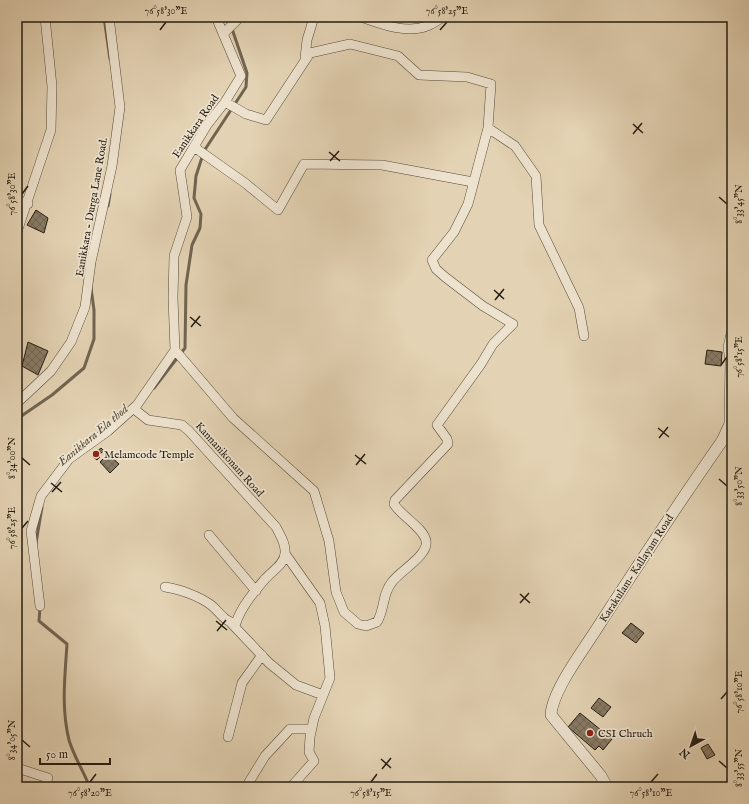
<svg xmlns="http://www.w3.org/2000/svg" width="749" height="804" font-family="'IM FELL English',serif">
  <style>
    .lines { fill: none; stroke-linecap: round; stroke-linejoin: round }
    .stream { stroke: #706451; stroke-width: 3 }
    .building { fill: url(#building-cross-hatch); stroke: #251c11 }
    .minor-casing { stroke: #544a3a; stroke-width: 10 }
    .tertiary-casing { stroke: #544a3a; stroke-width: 12 }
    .minor { stroke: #ede2ce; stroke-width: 9 }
    .tertiary { stroke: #ede2ce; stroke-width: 11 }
    .ticks { fill: none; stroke: #251c11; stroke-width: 1.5 }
    .poi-dot { fill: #8f2418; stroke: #ede2ce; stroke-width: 1.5 }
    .labels { text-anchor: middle; stroke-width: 3.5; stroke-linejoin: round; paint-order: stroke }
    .street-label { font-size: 11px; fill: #251c11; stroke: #ede2ce }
    .poi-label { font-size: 11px; fill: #251c11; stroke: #ede2ce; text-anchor: start }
    .water-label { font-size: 12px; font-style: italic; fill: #574c3c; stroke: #ede2ce }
    .neatline { fill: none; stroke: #251c11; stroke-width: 1.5 }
    .ticks-label { font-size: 10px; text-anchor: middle; fill: #251c11 }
  </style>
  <defs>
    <pattern id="building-cross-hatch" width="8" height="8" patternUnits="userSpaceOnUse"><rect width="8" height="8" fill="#887b65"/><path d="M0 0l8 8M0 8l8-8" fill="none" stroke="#6f6452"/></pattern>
  </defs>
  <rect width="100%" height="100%" fill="#e3d2b3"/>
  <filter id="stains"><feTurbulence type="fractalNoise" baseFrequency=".005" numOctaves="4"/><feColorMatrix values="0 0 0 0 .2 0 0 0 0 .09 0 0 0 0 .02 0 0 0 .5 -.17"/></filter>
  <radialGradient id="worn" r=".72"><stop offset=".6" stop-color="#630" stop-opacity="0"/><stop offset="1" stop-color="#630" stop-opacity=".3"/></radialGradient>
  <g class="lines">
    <path class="stream" d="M104,17L110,59
      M108,206L110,194
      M154,388L185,348L186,285L192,245L200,228L201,214L194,198L196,176L204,151L246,87L247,73L228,17
      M17,419L52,395L84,368L94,339V310L91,288
      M36,543L42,507
      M40,607L39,621L67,644C65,676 61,708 69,740C73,754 82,769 88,783"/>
  </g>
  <path class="building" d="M36,210L48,218L44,233L27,225Z
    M28,342L48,351L38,375L22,366Z
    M707,350L722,352L721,366L705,364Z
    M101,448L104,451L98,455L100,457L97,460L92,456Z
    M108,454L119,464L110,473L100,462Z
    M631,623L644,633L636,643L622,633Z
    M599,698L611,707L603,717L591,708Z
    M580,713L612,739L603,750L599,746L595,750L568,727Z
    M708,744L715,755L707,759L701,748Z"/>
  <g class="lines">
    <g class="minor-casing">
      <path id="minor" d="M216,17L241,76L225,102L207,125L180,170L187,217L174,256L173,298L175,350L233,418L314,491L329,541L336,592L344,612L358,624L366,626L377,622C385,609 382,594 392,582C400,571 429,555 426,541C424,528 401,516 394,504L395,500L448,444L447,439L437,425L481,364L493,344L513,324L483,306L445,277L436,269L432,260L454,232L468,204L488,128L515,146L536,176L539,225L579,308L584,336
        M361,17C381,24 406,34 427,26C433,24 438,20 443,17
        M223,34L240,17
        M305,58L307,40L314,17
        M225,102L246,114L266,120L310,53L350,44L398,56L419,75L467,77L491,84L488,128
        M194,147L245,183L278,210L304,164L382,165L473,182
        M17,200L28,204
        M17,232L51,130L52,86L45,17
        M17,403L51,371L71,342L85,307L91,262L112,166L120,107L109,17
        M134,409L148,420L182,425L189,431L276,527C280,535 286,544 285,553C285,564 271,572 265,579C254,592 241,607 236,623C224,622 220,612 211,605C199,596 179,589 165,587
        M209,535L256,591
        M286,555L320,603L325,626L330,678L314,718L310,737L309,752L314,761L291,787
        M40,606L31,531L41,496L69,459L108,431L137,405L175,350
        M231,623L269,663L296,685L323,695
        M228,737L242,683L262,655
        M17,768L48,778L44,787
        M246,787L265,756L290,729H311"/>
    </g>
    <g class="tertiary-casing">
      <path id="tertiary" d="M607,787L601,776L551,715C552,692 581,653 594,633C636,568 678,504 722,441L730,424L731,362L729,347L732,334"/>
    </g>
    <use href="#minor" class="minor"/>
    <use href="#tertiary" class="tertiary"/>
  </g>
  <path class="ticks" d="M160,30L166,22M440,30L447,22M633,124L643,133M633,134L642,123M329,152L340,161M330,161L339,151M22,194L28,186M719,197L727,204M494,290L504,299M495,300L504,289M190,317L201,326M191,327L200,316M721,365L727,357M658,428L669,437M659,438L668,427M355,455L366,464M22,458L30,465M356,465L365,454M719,479L727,486M51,483L62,492M52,492L61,482M22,528L28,521M520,594L530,603M520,603L529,593M216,621L227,630M217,631L226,620M721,699L727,692M22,740L30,747M381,759L391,768M719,761L727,768M382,769L391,758M90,782L96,774M371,782L377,774M651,782L658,774"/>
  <g class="poi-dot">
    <circle cx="96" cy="454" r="4"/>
    <circle cx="590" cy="733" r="4"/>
  </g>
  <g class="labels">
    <g class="street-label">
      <text transform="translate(195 126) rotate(-56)" y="4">Eanikkara Road</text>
      <text transform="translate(91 207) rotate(-80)" y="4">Eanikkara - Durga Lane Road.</text>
      <text transform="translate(230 459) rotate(48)" y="4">Kannanikonam Road</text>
      <text transform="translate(636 568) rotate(-57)" y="4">Karakulam- Kallayam Road</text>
    </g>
    <g class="poi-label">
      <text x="104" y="458">Melamcode Temple</text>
      <text x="598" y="737">CSI Chruch</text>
    </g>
    <g class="water-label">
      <text transform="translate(93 435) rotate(-40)" y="4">Eanikkara Ela thod</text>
    </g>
  </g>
  <rect width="749" height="804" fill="none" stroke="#e3d2b3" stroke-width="44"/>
  <g transform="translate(691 746) rotate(220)" stroke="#ede2ce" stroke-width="3" paint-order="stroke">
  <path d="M0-3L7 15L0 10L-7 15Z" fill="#251c11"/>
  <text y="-6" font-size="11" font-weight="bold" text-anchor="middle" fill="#251c11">N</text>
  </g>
  <path d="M40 758v6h70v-6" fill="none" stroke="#251c11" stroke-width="2"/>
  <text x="46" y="758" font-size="12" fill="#251c11" stroke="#ede2ce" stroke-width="3" paint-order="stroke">50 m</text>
  <rect x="22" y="22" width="705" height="760" class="neatline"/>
  <g class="ticks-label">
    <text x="166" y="14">76°58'30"E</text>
    <text x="447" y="14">76°58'25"E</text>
    <text transform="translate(11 194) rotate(-90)" y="4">76°58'30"E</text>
    <text transform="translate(738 204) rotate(-90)" y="4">8°33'45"N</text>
    <text transform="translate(738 357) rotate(-90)" y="4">76°58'15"E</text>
    <text transform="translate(11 458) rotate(-90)" y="4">8°34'00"N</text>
    <text transform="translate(738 486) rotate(-90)" y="4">8°33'50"N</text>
    <text transform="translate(11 528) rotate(-90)" y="4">76°58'25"E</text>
    <text transform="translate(738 692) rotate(-90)" y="4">76°58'10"E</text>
    <text transform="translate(11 740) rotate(-90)" y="4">8°34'05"N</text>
    <text transform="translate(738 768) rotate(-90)" y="4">8°33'55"N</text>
    <text x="90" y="796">76°58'20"E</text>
    <text x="371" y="796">76°58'15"E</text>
    <text x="651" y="796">76°58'10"E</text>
  </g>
  <rect width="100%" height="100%" filter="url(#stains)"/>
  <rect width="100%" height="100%" fill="url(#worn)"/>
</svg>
